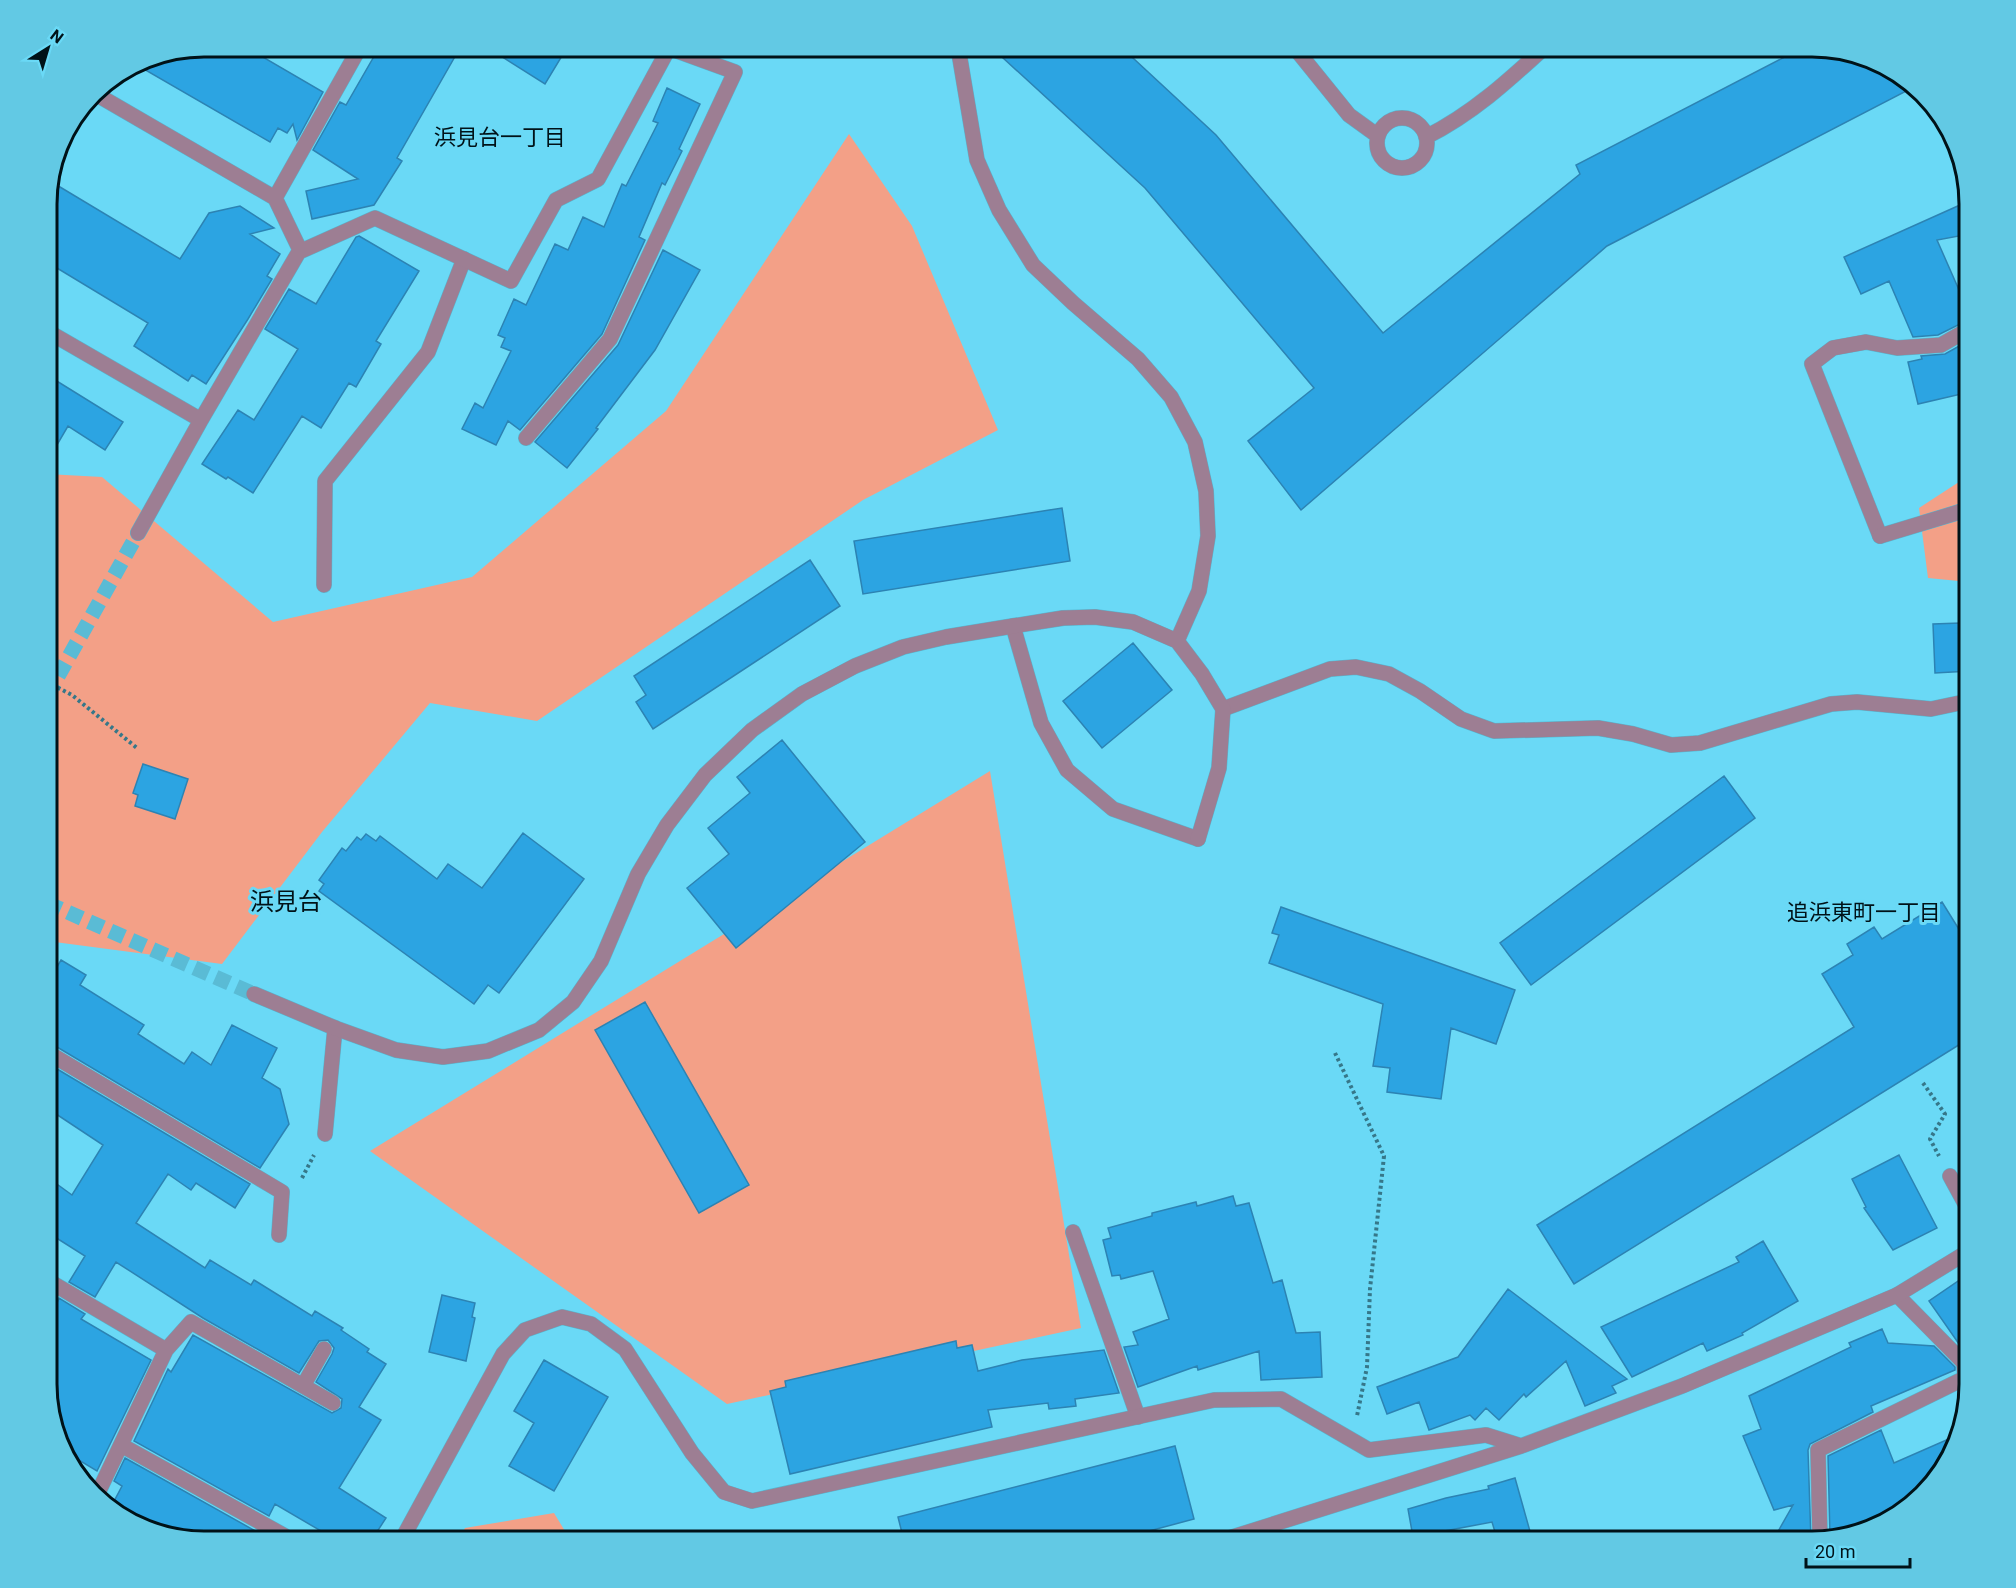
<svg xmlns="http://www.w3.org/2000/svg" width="2016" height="1588" font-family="Roboto,'Noto Sans JP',sans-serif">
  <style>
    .green { fill: #f3a087 }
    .building { fill: #2ca4e2; stroke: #2c83b3; stroke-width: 1.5 }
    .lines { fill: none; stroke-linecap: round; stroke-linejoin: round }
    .minor-tunnel { stroke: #5abbd5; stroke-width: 15; stroke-dasharray: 15 8; stroke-linecap: butt }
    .tertiary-tunnel { stroke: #5abbd5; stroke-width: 15; stroke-dasharray: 15 8; stroke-linecap: butt }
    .service-casing { stroke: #57b5ce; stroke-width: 16 }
    .minor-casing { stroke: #57b5ce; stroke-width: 16 }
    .tertiary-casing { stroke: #57b5ce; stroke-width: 16 }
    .path { stroke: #367789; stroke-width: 4; stroke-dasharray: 3 3; stroke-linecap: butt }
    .service { stroke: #9d7e93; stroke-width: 15 }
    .minor { stroke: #9d7e93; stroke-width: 15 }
    .tertiary { stroke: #9d7e93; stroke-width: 15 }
    .labels { text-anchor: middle; stroke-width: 6; stroke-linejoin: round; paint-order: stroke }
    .neighbourhood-label { font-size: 22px; fill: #001218; stroke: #6ad9f6 }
    .quarter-label { font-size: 24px; fill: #001218; stroke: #6ad9f6 }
    .rim { fill: none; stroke: #001218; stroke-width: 3 }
  </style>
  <rect width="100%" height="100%" fill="#6ad9f6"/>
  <path class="green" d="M849,134L912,226L998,430L863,500L537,721L430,703L322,832L222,964L47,941V474L102,477L273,622L472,577L666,411Z
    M1969,479V582L1928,578L1919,508L1962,480Z
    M990,771L1081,1328L727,1404L370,1151Z
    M554,1513L571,1541H458L465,1528Z"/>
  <path class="building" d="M204,46H244L323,92L297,140L293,124L287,133L278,128L270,142L135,64L144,58Z
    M380,46H461L397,158L402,161L374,205L312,219L306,191L358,179L313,150L340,102L346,105Z
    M485,46H568L545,84Z
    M990,46H1120L1216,135L1383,333L1580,174L1576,165L1806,46L1872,58L1916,86L1607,246L1301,510L1248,441L1314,388L1145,188Z
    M667,88L700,104L679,149L682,151L665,185L662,183L639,237L645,240L602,334L520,430L508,421L496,445L462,429L475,403L483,408L511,351L501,347L505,338L498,335L514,299L526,305L555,244L568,250L583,217L604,227L622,184L626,186L658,123L653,121Z
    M50,181L180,259L209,213L240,206L274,228L250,234L280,254L267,276L272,279L248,319L206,384L192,375L188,381L134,346L148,323L47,262V194Z
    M1969,201L1970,234L1937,240L1970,315V319L1938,335L1913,337L1889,281L1861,294L1844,257Z
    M359,236L419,271L376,341L381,344L356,387L349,383L321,428L302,416L253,493L228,477L226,479L202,464L238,410L254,420L298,349L265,329L289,289L316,304L356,237Z
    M663,250L700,270L655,350L596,428L598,429L567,468L535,442L618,345Z
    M1970,340V392L1918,404L1908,362L1922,359L1921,356L1945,354Z
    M47,375L123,422L105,450L68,426L47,462Z
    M1062,508L1070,561L863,594L854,541Z
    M810,560L840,606L653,729L636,702L646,695L634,676Z
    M1960,623V634H1970V671L1935,673L1933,624Z
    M1133,643L1172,690L1102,748L1063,701Z
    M782,740L865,842L736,948L687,888L729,854L708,828L750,793L737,777Z
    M143,764L188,779L175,819L135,806L138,795L133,793Z
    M1724,776L1755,818L1531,985L1500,943Z
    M523,833L584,879L499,993L488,985L474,1004L319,891L324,884L319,880L342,848L346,851L357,837L361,840L366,834L376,841L380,836L437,879L448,864L482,888Z
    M1942,902L1970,947V1038L1574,1284L1537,1225L1854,1027L1822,974L1853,955L1847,944L1874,927L1882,939Z
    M1281,907L1515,990L1496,1044L1451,1028L1441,1099L1387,1092L1390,1068L1373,1066L1383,1004L1269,963L1279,935L1272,933Z
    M61,960L86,975L80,985L144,1025L138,1034L184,1064L192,1052L211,1065L232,1025L277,1048L262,1078L280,1089L289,1124L260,1168L52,1044L47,1042V984Z
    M645,1002L749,1185L699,1213L595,1030Z
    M47,1063L250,1184L235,1208L196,1183L191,1190L168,1174L136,1223L205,1268L210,1260L251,1285L254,1280L312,1316L315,1311L343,1328L341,1330L369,1349L367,1352L386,1364L359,1407L381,1420L339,1488L386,1518L371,1541H338L275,1504L269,1516L134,1441L168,1369L171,1372L193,1335L332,1413L341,1408L342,1399L316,1382L332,1354L334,1348L328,1340L319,1341L299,1373L203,1318L116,1262L95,1297L69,1282L85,1256L47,1232V1177L72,1195L103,1145L47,1108Z
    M1899,1155L1937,1228L1893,1250L1864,1208L1866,1207L1852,1179Z
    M1233,1196L1236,1206L1249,1203L1273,1283L1282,1280L1296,1333L1320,1332L1322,1377L1261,1380L1259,1351L1198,1370L1197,1366L1138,1387L1124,1347L1138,1345L1133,1332L1169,1319L1153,1271L1121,1279L1120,1275L1112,1276L1103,1240L1111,1238L1108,1228L1152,1216V1213L1196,1202L1197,1206Z
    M1763,1241L1798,1301L1742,1333L1743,1335L1707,1351L1703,1343L1632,1377L1601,1327L1739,1262L1736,1257Z
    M1970,1273V1355L1959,1344L1929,1301Z
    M1508,1289L1627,1379L1612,1386L1616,1393L1585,1406L1566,1361L1526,1397L1524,1394L1499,1420L1486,1408L1475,1420L1470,1415L1429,1430L1419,1402L1387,1414L1377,1387L1458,1357Z
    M442,1295L475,1303L472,1317L475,1318L466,1361L429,1352Z
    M47,1297L57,1303L59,1298L85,1314L81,1319L151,1360L97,1471L62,1450L47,1394Z
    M1882,1329L1888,1343L1934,1346L1955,1367V1370L1871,1406L1873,1412L1810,1444L1808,1450L1811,1542H1772L1793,1505L1774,1510L1743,1436L1761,1429L1749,1396L1851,1347L1849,1343Z
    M956,1341L957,1348L972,1345L978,1371L1022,1360L1104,1350L1119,1393L1075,1399L1076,1406L1049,1409L1048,1403L988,1410L992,1427L790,1474L770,1391L786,1387L785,1381Z
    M544,1360L608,1397L554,1491L509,1466L534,1423L514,1411Z
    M1881,1430L1894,1463L1960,1434L1958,1444L1931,1487L1881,1525L1830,1537L1828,1456Z
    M1175,1446L1194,1519L1108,1542L904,1541L898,1517Z
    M125,1458L259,1533L254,1541H204L150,1531L144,1530L121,1515L122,1513L111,1507L122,1486L114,1481Z
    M1515,1478L1533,1542H1498L1492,1522L1413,1537L1408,1509L1446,1498L1489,1489L1488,1486Z"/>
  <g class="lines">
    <path class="minor-tunnel" d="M47,696L138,533"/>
    <path class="tertiary-tunnel" d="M47,903L254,994"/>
    <g class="service-casing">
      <path id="service" d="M1294,47L1349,115L1378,136
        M1377 143a25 25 0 1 1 50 0a25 25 0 1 1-50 0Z
        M1426,137C1472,114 1508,81 1545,47
        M1880,536L1812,364L1833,348L1866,342L1897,348L1941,345L1969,329
        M324,585L325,481L428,352L464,259
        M47,1052L282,1192L279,1235
        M325,1134L335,1028
        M1950,1176L1969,1211
        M1073,1232L1138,1417
        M47,1280L166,1350
        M303,1386L324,1349
        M121,1445L285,1536
        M96,1497L166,1350L191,1322L333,1403
        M1820,1540L1818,1450L1965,1378L1964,1363L1897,1295"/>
    </g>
    <g class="minor-casing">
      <path id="minor" d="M94,93L275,198L300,250L201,420L138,533
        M275,198L360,47
        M299,252L375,218L511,281L556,200L598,179L669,48L735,72L610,339L526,438
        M47,331L201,420
        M1880,536L1969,509
        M1013,626L1041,723L1067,770L1113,809L1198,839
        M1223,709L1330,669L1356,667L1389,674L1420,691L1461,719L1494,731L1598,728L1633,734L1671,745L1700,743L1831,704L1857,702L1931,709L1969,701
        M401,1541L503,1354L525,1330L562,1317L591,1324L625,1349L692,1453L724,1492L752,1501L1214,1400L1281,1399L1369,1450L1486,1435L1521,1446
        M1220,1541L1521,1446L1682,1386L1897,1295L1969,1251"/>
    </g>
    <g class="tertiary-casing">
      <path id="tertiary" d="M958,47L977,160L999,210L1033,265L1073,303L1138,359L1171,397L1195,442L1206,491L1208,536L1199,591L1177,641
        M254,994L335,1028L396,1050L443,1057L488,1051L539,1030L573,1002L601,961L638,874L667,825L705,775L752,730L802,694L855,666L903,647L946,637L1013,626L1063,618L1095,617L1133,622L1177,641L1202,674L1223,709L1219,768L1198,839"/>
    </g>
    <path class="path" d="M47,682L72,695L137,748
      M1335,1053L1384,1156L1370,1289L1367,1367L1357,1416
      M1923,1083L1945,1114L1930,1139L1939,1156
      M302,1178L314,1155"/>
    <use href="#service" class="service"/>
    <use href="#minor" class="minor"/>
    <use href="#tertiary" class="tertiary"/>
  </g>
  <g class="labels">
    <g class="neighbourhood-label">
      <text x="500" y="145">浜見台一丁目</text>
      <text x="1864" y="920">追浜東町一丁目</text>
    </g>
    <g class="quarter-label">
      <text x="286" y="910">浜見台</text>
    </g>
  </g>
  <path d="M0 0H2016V1588H0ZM204 57H1812A147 147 0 0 1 1959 204V1384A147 147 0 0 1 1812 1531H204A147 147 0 0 1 57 1384V204A147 147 0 0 1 204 57Z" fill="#62c9e4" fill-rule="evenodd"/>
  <path class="rim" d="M204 57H1812A147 147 0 0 1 1959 204V1384A147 147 0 0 1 1812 1531H204A147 147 0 0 1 57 1384V204A147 147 0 0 1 204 57Z"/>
  <g transform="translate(48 48) rotate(37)" stroke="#6ad9f6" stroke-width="4.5" paint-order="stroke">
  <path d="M0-4.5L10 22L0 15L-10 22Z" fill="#001218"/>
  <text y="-9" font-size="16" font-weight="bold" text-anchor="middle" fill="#001218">N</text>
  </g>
  <path d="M1806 1558v9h104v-9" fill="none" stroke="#001218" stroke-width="3"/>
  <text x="1815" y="1558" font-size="18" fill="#001218" stroke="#6ad9f6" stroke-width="4.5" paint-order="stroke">20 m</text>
</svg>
